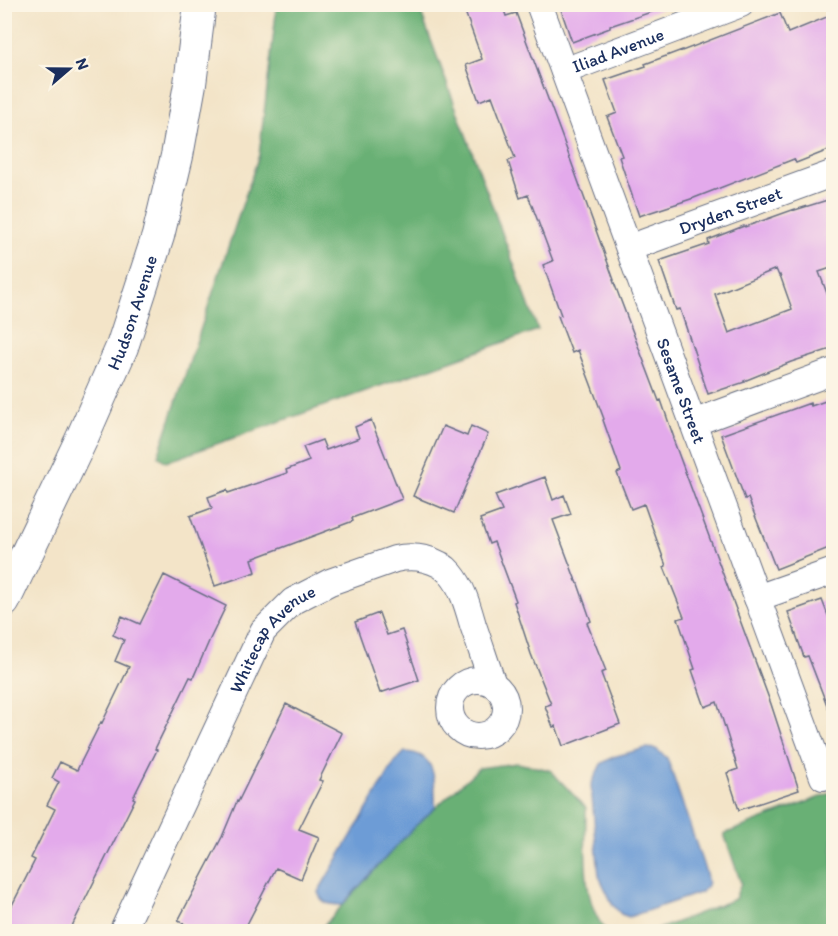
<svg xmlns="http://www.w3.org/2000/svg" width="838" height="936" font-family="Itim,sans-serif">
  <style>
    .forest { fill: #69b075; stroke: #42706a; stroke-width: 1.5 }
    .water { fill: #6d9cd6; stroke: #44669a; stroke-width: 1.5 }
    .building { fill: #e3aaeb; fill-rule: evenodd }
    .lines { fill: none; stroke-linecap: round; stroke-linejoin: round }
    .minor-casing { stroke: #676e83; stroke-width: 28 }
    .tertiary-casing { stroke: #676e83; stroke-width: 34 }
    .minor { stroke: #fff; stroke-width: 26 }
    .tertiary { stroke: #fff; stroke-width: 32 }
    .labels { text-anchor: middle; stroke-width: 4.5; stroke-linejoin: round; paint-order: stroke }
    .street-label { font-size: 18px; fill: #1b2f5e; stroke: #fcf5e5 }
  </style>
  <rect width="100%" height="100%" fill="#fcf5e5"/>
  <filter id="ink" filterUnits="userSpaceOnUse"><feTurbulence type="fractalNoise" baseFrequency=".0167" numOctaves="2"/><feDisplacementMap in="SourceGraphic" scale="12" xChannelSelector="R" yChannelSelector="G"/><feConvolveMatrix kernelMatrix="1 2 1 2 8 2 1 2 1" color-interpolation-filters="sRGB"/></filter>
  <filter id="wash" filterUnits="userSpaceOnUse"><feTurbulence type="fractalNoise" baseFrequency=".008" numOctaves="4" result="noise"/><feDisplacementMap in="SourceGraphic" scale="24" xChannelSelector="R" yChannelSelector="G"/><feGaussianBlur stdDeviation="1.35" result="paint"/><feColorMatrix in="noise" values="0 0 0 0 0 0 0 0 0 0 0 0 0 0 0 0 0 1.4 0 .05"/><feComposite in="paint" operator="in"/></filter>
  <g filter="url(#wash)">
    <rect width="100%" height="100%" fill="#f3e4c8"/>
    <path class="forest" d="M277,5H418L538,330L166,462L158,456L259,155Z
      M517,763L550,770L586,808C586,844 580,904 607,931L318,932L413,828L479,768Z
      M833,792V931H654L735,899L741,883L724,834Z"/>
    <path class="water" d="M646,748L656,749L667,758L706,873L708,884L702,892L629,917L621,914L613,905L599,876L591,785L601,764L613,757Z
      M405,752C438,753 435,783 435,808L413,828L342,905C330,904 322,905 318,892L324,882L395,762Z"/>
    <g id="blocks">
      <path class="building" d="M476,4H502L506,16L516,13L564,142L614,280H613L659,401L661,400L674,438L673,439L771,704L799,790L739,810L727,773L738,769L717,702L705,707L692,670L695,669L678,619L684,617L664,567L666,566L644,504L631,509L617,473L621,471L603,420L604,419L578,350L572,353L558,316L561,315L543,265L553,261L528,195L520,198L508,161L515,158L492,96L479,101L466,65L482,59L464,9Z
        M559,4H663V8L610,26V28L572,42Z
        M780,13L788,33L834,14V148L796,163L794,159L694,198L639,216L619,157L622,156L607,117L617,113L605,80L646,66L645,64L682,50V51Z
        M834,198V267L819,272L834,312V348L791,362L744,381L745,382L708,394L680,309L676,310L659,261L709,244L708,240L744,226L745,227L795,209V210ZM776,269L779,276L780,275L792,309L729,333L715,294Z
        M834,398V546L776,569L748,498L745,499L721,435L810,403L811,406Z
        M371,420L402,499L352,518L353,521L252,559L256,572L215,586L190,516L212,508L208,497L227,490L228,493L287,473L286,470L309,461L303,447L322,440L326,450L359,438L355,427Z
        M443,426L467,436L471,426L488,434L454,513L413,496Z
        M545,477L553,500L564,495L571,514L553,520L576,581H577L591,621L587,623L606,671L601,673L620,724L563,746L556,726L553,727L545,706L551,704L531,654L514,602L516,601L494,542L489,544L480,519L502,511L495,495Z
        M164,575L226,606L210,639L193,678L190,677L155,749L157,750L133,798L135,799L69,932H4V921L35,860L31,858L55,809L47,805L59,782L52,778L60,762L77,770L101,722L102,723L129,667L115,661L124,640L113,635L122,616L140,624Z
        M822,600L834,631V717L832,718L808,656L804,657L788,612Z
        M379,613L387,635L402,630L419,680L380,693L355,622Z
        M286,704L342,733L319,780L323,781L299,829L319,837L301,879L276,868L243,932H200L178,921L222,837L237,801L238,802Z"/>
    </g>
  </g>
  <g filter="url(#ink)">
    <use href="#blocks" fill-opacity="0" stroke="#676e83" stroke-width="1.5"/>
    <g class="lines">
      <g class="minor-casing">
        <g id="minor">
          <path id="s1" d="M539,4L823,777L834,773"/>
          <path id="s2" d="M564,71L741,4"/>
          <path id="s3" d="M629,248L834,173"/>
          <path d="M693,423L834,371"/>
          <path d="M757,598L834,571"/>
          <circle cx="478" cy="708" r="28"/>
          <path id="s4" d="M122,932L263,631L293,601L330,582L395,559C414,555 438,558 451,574C463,588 468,608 473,625C480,645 486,664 493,684"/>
        </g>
      </g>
      <g class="tertiary-casing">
        <g id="tertiary">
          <path id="s5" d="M4,601L82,438L122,347L158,236L177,156L190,84L200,4"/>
        </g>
      </g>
      <use href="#minor" class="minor"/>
      <use href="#tertiary" class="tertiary"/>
    </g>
  </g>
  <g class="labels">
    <g class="street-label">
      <text dy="6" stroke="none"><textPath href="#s2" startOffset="58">Iliad Avenue</textPath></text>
      <text dy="6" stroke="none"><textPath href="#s3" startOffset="108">Dryden Street</textPath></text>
      <text dy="6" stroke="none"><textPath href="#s5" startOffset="316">Hudson Avenue</textPath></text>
      <text dy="6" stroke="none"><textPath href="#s1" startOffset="412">Sesame Street</textPath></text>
      <text dy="6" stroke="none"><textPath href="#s4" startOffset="332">Whitecap Avenue</textPath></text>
    </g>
  </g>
  <rect width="838" height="936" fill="none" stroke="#fcf5e5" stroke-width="24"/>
  <g transform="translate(69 69) rotate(70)" stroke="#fcf5e5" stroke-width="4.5" paint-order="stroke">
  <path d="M0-4.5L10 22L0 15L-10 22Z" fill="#1b2f5e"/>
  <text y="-9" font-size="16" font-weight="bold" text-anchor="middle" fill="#1b2f5e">N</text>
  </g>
</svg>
